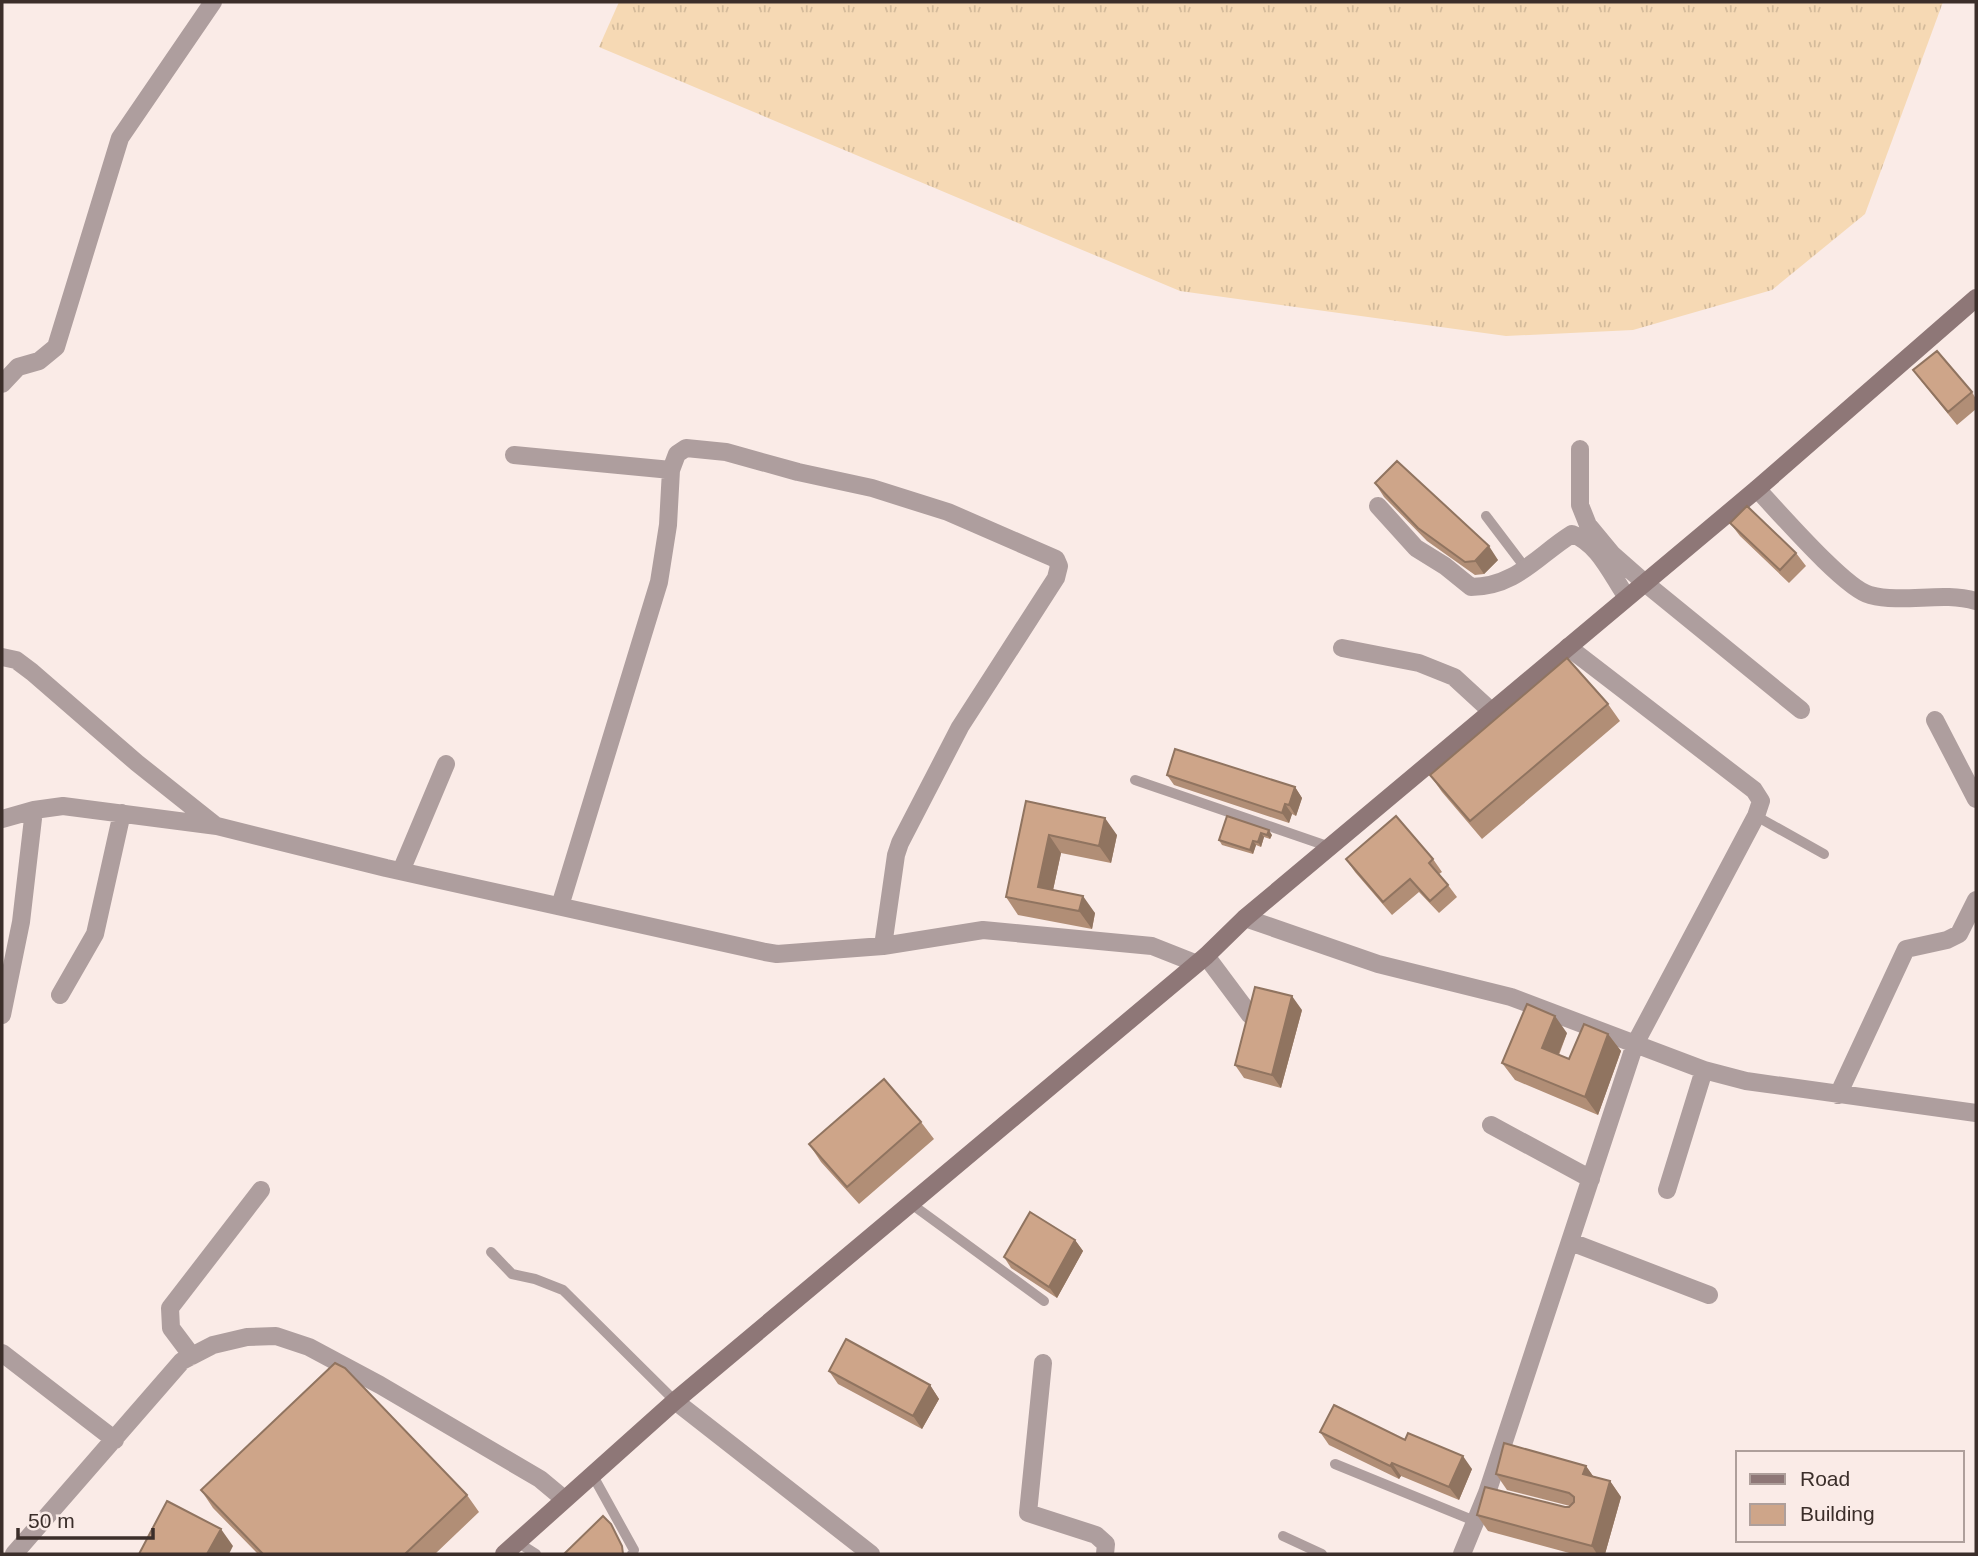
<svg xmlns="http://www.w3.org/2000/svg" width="1978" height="1556" font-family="Helvetica,sans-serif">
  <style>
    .grass { fill: url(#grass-tufts) }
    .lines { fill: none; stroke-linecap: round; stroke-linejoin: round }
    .lane { stroke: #ae9e9e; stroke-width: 10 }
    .street { stroke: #ae9e9e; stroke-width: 18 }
    .secondary { stroke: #8e7777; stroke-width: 18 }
    .wall { fill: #b18e76 }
    .shaded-wall { fill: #907460 }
    .building { fill: #cea589; stroke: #907460; stroke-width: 2 }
  </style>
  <defs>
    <pattern id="grass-tufts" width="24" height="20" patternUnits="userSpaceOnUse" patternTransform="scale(1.75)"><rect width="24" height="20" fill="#f6d9b4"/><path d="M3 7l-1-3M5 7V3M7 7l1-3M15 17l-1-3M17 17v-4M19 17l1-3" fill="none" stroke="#d4bb9b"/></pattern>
  </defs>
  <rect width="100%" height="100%" fill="#faebe7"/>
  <path class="grass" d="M619,2H1943L1865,214L1772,290L1633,330L1506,336L1180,291L599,47Z"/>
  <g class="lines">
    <path class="lane" d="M1486,516L1527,570
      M1135,780L1330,847
      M1756,816L1824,854
      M910,1203L1044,1301
      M491,1252L512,1274L535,1279L563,1290L675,1401
      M1335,1464L1477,1522
      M592,1474L634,1550L632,1554
      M1283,1536L1322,1554
      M517,1542L536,1554"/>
    <path class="street" d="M2,384L18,367L39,361L56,347L120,138L213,2
      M1580,449V505L1588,525L1612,554L1645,583L1801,710
      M514,455L671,470
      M1757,489C1778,511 1845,589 1870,595C1905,604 1941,591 1976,601
      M1378,506L1416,548L1445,566L1471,587C1516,587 1538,555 1572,534C1598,543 1611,574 1626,596
      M1342,648L1419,663L1454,677L1491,711
      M2,657L16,660L32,672L137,763L215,825
      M1935,720L1976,799
      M2,819L34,810L63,806L217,826L386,868L765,952L777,954L883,946L983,930L1152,946L1195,963
      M401,871L446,764
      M560,906L659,582L668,525L671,470L677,454L686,448L726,452L798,472L872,488L948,512L1056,559L1059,566L1056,578L960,727L900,843L896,855L883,946
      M1245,918L1378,964L1511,997L1704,1070L1746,1081L1976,1113
      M1206,956L1250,1015
      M60,995L95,934L122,813
      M2,1015L21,922L34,810
      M1838,1095L1906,949L1947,940L1959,934L1976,900
      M1491,1125L1591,1179
      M1667,1190L1704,1070
      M1571,1242L1709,1295
      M2,1353L115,1440
      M192,1356L171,1328L170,1308L261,1190
      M1043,1363L1028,1513L1096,1535L1106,1544L1105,1554
      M675,1401L871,1554
      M14,1554L182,1361L213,1345L247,1337L276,1336L309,1347L380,1385L540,1479L564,1499
      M1462,1554L1487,1493L1635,1044L1756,816L1761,801L1754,790L1568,647"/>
    <path class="secondary" d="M504,1554L675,1401L1206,956L1245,918L1757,489L1976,298"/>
  </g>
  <path class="wall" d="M1913,370L1972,392L1976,399V409L1957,425L1923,383Z
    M1375,483L1498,560L1484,574L1475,575L1427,541L1384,497Z
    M1730,523L1796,553L1806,566L1789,583L1740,536Z
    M1608,704L1620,721L1482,839L1442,792L1430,775Z
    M1167,775L1295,787L1302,798L1296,816L1292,814L1289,823L1174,785Z
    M1026,801L1117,835L1111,863L1061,853L1053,890L1095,913L1092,929L1018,915L1006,897Z
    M1227,816L1272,835L1270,839L1264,837L1261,847L1256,845L1253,854L1222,845L1219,840Z
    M1346,859H1433L1442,872L1439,874L1448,885L1457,897L1439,913L1419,892L1392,915L1355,872Z
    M1302,1010L1281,1088L1244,1078L1235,1065Z
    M1567,1033L1559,1055L1569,1059L1608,1034L1621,1051L1598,1115L1515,1080L1502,1063Z
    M921,1122L934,1139L859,1204L821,1162L809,1144Z
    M1075,1240L1083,1251L1057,1298L1011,1268L1004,1257Z
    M829,1371L930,1385L939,1399L922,1429L838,1384Z
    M1320,1432L1405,1440L1472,1469L1459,1500L1401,1476L1399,1479L1329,1445Z
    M1586,1466L1593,1476L1610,1481L1621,1497L1605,1554H1573L1488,1531L1477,1515L1570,1506L1507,1490L1496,1474Z
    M201,1490L467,1495L479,1512L435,1554H258L213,1508Z"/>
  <path class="shaded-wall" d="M1489,546L1498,560L1484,574L1475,561Z
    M1295,787L1302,798L1296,816L1289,805Z
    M1285,804L1292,814L1289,823L1282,813Z
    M1105,818L1117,835L1111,863L1099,846Z
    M1269,830L1272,835L1270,839L1267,835Z
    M1261,833L1264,837L1261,847L1258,842Z
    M1049,835L1061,853L1050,904L1038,887Z
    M1253,841L1256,845L1253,854L1250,850Z
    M1083,896L1095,913L1092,929L1079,911Z
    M1292,996L1302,1010L1281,1088L1272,1075Z
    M1555,1016L1567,1033L1554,1065L1542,1048Z
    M1608,1034L1621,1051L1598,1115L1585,1097Z
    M1075,1240L1083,1251L1057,1298L1049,1287Z
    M930,1385L939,1399L922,1429L913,1416Z
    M1463,1456L1472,1469L1459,1500L1449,1487Z
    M1392,1463L1401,1476L1399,1479L1390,1466Z
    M1586,1466L1597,1482L1583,1474Z
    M1610,1481L1621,1497L1605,1554H1597L1592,1546Z
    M221,1529L233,1546L229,1554H207Z"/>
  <path class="building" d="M1937,351L1972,392L1948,412L1913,370Z
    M1397,461L1489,546L1475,561L1465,562L1418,528L1375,483Z
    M1747,506L1796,553L1780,570L1730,523Z
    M1567,658L1608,704L1470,821L1430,775Z
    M1175,749L1295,787L1289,805L1285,804L1282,813L1167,775Z
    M1026,801L1105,818L1099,846L1049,835L1038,887L1083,896L1079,911L1006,897Z
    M1227,816L1269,830L1267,835L1261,833L1258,842L1253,841L1250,850L1219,840Z
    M1396,816L1433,859L1429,863L1448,885L1430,901L1410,879L1383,902L1346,859Z
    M1255,987L1292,996L1272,1075L1235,1065Z
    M1527,1004L1555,1016L1542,1048L1569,1059L1584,1024L1608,1034L1585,1097L1502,1063Z
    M884,1079L921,1122L847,1187L809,1144Z
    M1030,1212L1075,1240L1049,1287L1004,1257Z
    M846,1339L930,1385L913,1416L829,1371Z
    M335,1363L345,1368L467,1495L405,1554H263L201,1490Z
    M1334,1405L1405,1440L1408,1433L1463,1456L1449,1487L1392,1463L1390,1466L1320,1432Z
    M1504,1443L1586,1466L1583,1474L1610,1481L1592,1546L1477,1515L1485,1487L1565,1507H1569L1574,1502V1497L1569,1493L1496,1474Z
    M167,1501L221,1529L207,1554H139Z
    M603,1516L611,1524L622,1546L623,1554H566L565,1553Z"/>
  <rect width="1978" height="1556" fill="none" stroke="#3b2e2a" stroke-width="7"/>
  <rect x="1736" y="1451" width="228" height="91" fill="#faebe7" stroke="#ae9f9b" stroke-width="2"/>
  <rect x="1750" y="1474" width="35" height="10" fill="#8e7777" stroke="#ae9f9b" stroke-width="2"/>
  <text x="1800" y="1486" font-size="21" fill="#3b2e2a">Road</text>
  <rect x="1750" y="1504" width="35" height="21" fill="#cea589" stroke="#ae9f9b" stroke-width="2"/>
  <text x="1800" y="1521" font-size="21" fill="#3b2e2a">Building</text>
  <path d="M18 1528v10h135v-10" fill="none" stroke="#3b2e2a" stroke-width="3.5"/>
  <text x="28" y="1528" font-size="21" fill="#3b2e2a" stroke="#faebe7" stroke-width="5" paint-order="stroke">50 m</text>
</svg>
